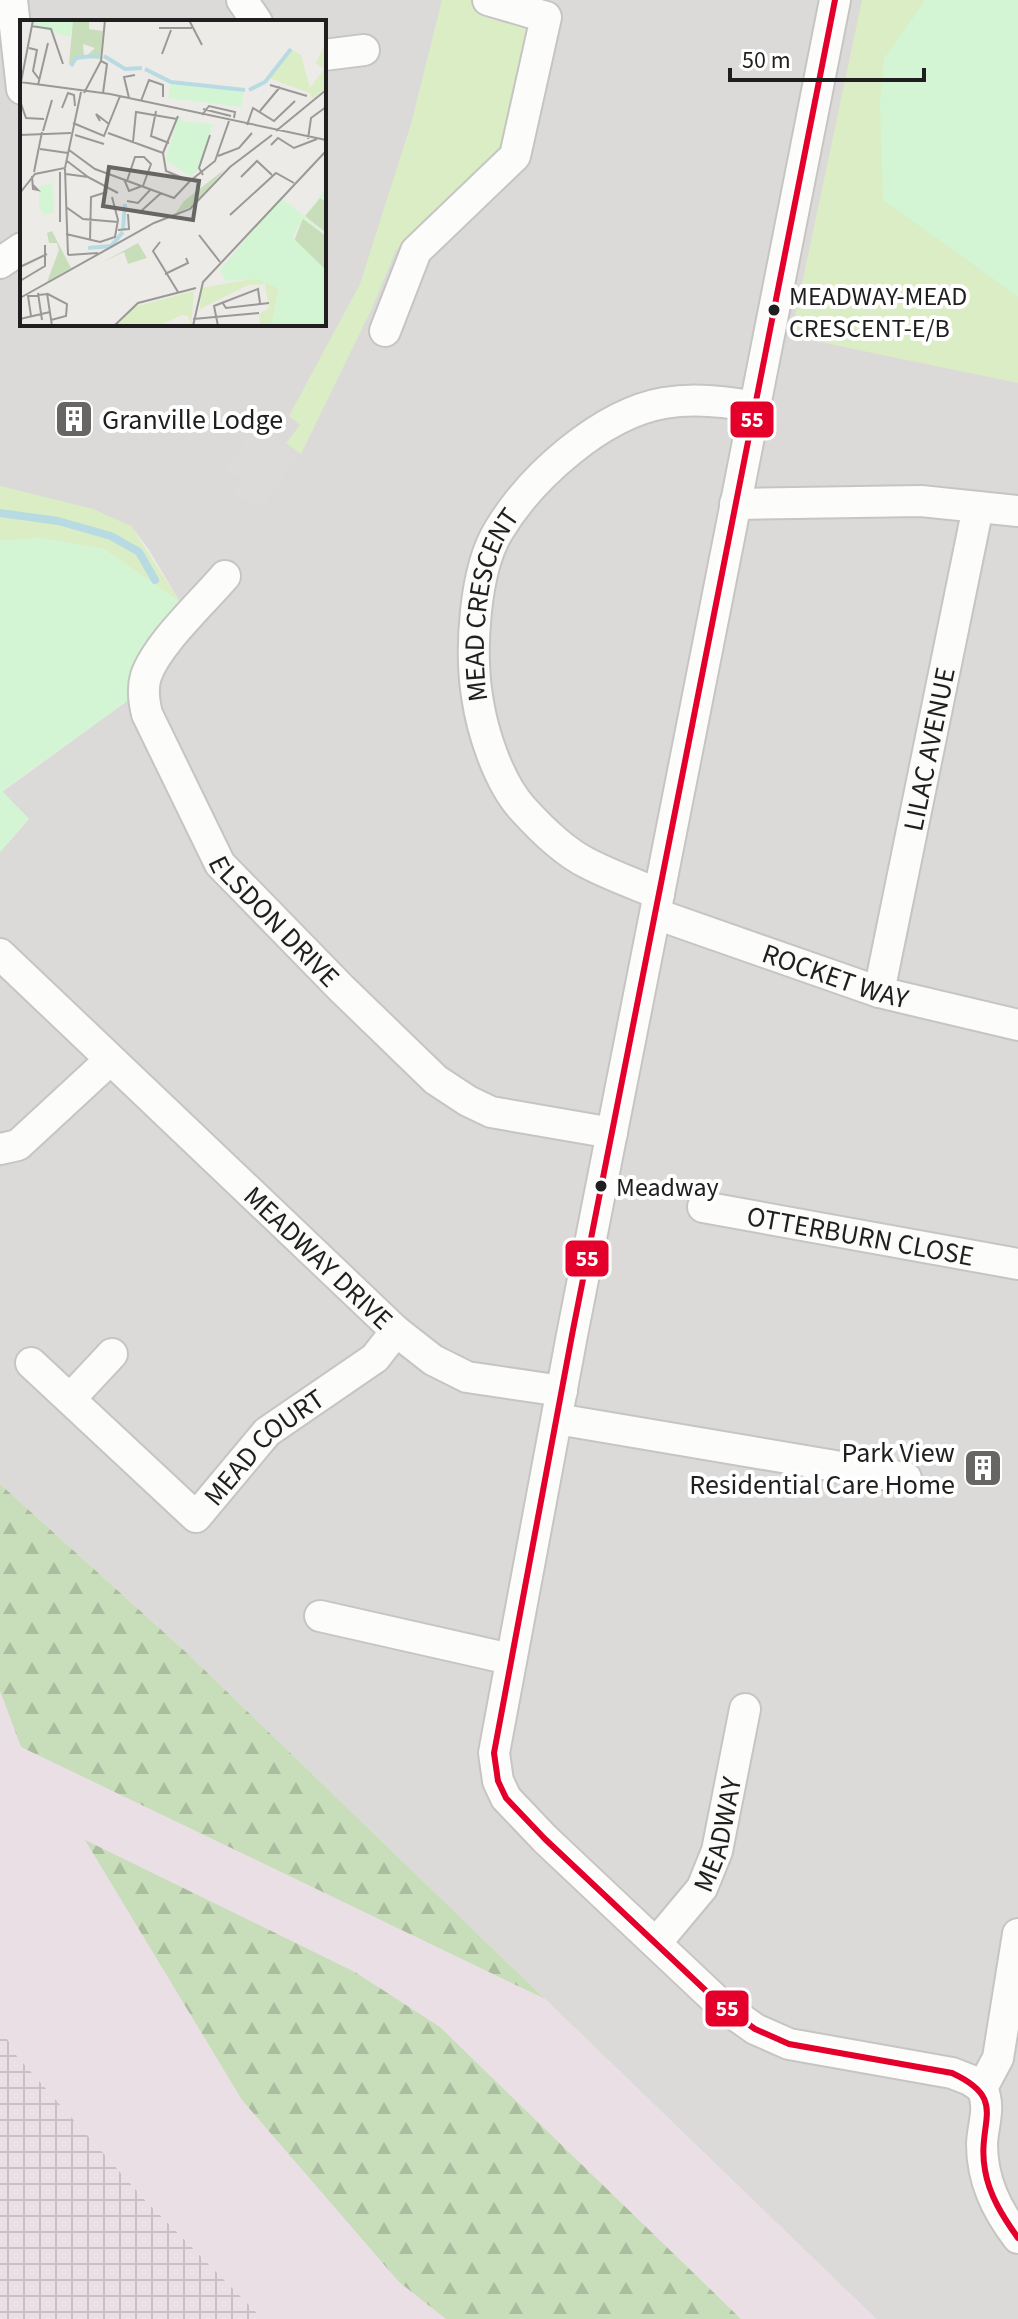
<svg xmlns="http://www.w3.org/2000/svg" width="1018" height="2319" font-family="'Source Sans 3',sans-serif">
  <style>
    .residential { fill: #dcdad8; fill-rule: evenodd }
    .industrial { fill: url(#industrial-grid) }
    .railway { fill: #ebdfe6 }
    .grass { fill: #daedc4 }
    .forest { fill: url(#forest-firs) }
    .park { fill: #d3f5d3 }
    .parking { fill: #dcdbd9 }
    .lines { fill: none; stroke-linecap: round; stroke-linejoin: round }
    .stream { stroke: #b8dbe3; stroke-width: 8 }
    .minor-casing { stroke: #c6c5c3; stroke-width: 34 }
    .minor { stroke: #fcfcfb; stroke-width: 30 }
    .bus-1-casing { stroke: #fff; stroke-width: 12 }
    .bus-1 { stroke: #e4002b; stroke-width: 6 }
    .bus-dot { fill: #1f1f1f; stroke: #fff; stroke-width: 3 }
    .labels { text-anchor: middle; stroke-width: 8; stroke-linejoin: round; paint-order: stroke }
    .bus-label { font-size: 26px; fill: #1f1f1f; stroke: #fff; text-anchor: start }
    .poi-label { font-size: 28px; fill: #1f1f1f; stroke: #fff; text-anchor: start }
    .street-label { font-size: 28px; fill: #1f1f1f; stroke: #fff }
    .inset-river { fill: none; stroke: #b8dbe3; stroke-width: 4 }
    .inset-road { fill: none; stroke: #9b9997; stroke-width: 2 }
    .view { fill: #676665; fill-opacity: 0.15; stroke: #676665; stroke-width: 4 }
    .inset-edge { fill: none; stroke: #1f1f1f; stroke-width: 4 }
    .line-badge { stroke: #fff; stroke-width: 3 }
    .badge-label { font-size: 22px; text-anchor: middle; font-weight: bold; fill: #fff }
  </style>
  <defs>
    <pattern id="industrial-grid" width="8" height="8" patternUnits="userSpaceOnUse" patternTransform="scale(2)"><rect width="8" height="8" fill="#ebdfe6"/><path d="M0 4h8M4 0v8" fill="none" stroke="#c9bfc5"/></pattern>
    <pattern id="forest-firs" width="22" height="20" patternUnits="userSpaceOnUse" patternTransform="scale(2)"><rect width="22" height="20" fill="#c8ddba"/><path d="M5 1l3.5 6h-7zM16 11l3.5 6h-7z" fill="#abbd9f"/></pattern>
  </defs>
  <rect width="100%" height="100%" fill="#edebe7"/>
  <path class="residential" d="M0,0H1018V2319H876L189,1655L0,1484V852L29,819L2,792L127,701L138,662L180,602L149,550L131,526L0,486ZM22,22H324V324H22Z"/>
  <path class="industrial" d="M0,2026L17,2056L145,2200L263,2319H0Z"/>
  <path class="railway" d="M0,1691L21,1747L545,1999L876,2319H741L440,2027L355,1972L86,1841L242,2100L399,2282L446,2319H263L145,2200L17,2056L0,2026Z"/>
  <path class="grass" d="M442,0H472L523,24L528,35L511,137L500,153L396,250L373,306L301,454L286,443L300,425L289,416L360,284L411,124Z
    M862,0H925L884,58L883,200L1018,297V383L791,336Z
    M0,486L93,509L131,526L180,602L104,549L42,538L0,541Z"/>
  <path class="forest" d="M0,1484L189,1655L545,1999L21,1747L0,1691Z
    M85,1840L355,1972L440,2027L741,2319H446L399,2282L242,2100Z"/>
  <path class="park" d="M925,0H1018V297L883,200L880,104L884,58Z
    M42,538L104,549L180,602L138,662L127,701L2,791L29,819L0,852V541Z"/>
  <path class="parking" d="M256,426L299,457L259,511L233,492L241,480L225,469Z"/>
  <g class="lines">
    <path class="stream" d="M0,513L58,521L111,536L139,552L155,580"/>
    <g class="minor-casing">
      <g id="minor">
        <path d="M12,0L22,89"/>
        <path d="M242,0L257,22"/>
        <path d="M835,0L572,1335L494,1753L498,1781L506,1798L545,1839L720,2004L755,2029L789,2044L952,2073L970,2080L982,2088"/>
        <path d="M324,55L364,50"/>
        <path d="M0,263L22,248"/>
        <path d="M385,331L416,251L515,156L546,17L488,0"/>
        <path d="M735,504L921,501L1018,511"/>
        <path id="s1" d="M225,576C202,603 157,644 146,676C142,689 144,702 147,714L220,864L341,988L436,1080L468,1101L491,1112L612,1133"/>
        <path id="s2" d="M659,894C635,884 610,875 587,863C563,851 540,828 522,808C498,781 482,731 477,696C470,651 474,570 499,530C531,477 601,414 664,403C694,398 724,401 754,407"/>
        <path id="s3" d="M656,914L879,992L1018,1025"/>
        <path id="s4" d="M0,954L396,1331L433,1360L467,1377L562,1391"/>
        <path id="s5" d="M879,992L978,507"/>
        <path d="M0,1149L18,1145L110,1060"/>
        <path id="s6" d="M703,1207L1018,1264"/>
        <path id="s7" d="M31,1363L196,1517L267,1432L375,1358L396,1331"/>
        <path d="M70,1399L112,1354"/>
        <path d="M557,1419L906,1478"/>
        <path d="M320,1616L510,1659"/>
        <path id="s8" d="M656,1943L702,1888L717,1851L745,1709"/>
        <path d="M982,2088C991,2108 983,2123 982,2144C982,2180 996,2209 1018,2238"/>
        <path d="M982,2088L998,2058L1018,1934"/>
      </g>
    </g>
    <use href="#minor" class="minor"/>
    <g class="bus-1-casing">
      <path id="bus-1" d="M835,0L572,1335L494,1753L498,1781L506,1798L545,1839L720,2004L755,2029L789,2044L952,2073C1010,2100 976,2121 985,2170C989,2195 1003,2217 1018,2238"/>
    </g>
    <use href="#bus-1" class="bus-1"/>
  </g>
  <defs>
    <g id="building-square" transform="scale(2)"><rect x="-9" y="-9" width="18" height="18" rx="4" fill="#676665" stroke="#fff"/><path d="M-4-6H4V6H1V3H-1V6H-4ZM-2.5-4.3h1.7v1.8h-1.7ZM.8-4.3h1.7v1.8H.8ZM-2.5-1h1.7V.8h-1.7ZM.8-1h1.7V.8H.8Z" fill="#fff"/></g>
  </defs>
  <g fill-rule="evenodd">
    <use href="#building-square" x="74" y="419"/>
    <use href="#building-square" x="983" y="1468"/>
  </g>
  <g class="bus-dot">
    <circle cx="774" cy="310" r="7"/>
    <circle cx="601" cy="1186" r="7"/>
  </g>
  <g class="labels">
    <g class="bus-label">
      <text x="789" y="305">MEADWAY-MEAD<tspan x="789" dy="32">CRESCENT-E/B</tspan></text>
      <text x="616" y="1196">Meadway</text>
    </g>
    <g class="poi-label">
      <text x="102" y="429">Granville Lodge</text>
      <text x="955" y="1462" text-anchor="end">Park View<tspan x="955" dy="32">Residential Care Home</tspan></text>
    </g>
    <g class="street-label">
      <text dy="10" stroke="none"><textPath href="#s2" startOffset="380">MEAD CRESCENT</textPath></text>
      <text dy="10" stroke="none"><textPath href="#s5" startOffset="248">LILAC AVENUE</textPath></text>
      <text dy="10" stroke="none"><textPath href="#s1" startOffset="412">ELSDON DRIVE</textPath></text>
      <text dy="10" stroke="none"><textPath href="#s3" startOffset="190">ROCKET WAY</textPath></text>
      <text dy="10" stroke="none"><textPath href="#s6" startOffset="160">OTTERBURN CLOSE</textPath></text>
      <text dy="10" stroke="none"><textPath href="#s4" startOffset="440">MEADWAY DRIVE</textPath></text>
      <text dy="10" stroke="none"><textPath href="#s7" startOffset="324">MEAD COURT</textPath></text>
      <text dy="10" stroke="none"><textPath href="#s8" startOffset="128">MEADWAY</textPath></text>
    </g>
  </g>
  <g transform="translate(20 20)">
    <rect width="306" height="306" fill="#edebe7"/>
    <path d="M306,22V68L292,79L290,73L249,58L271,29L281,35L290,68L304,49L296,43ZM232,259L242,260L259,269L251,306H240L239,294L249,288L245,264L228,265L180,289L181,268ZM174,271L171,306L168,296L162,295L138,306H97L114,287Z" fill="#daedc4"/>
    <path d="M53,0H69V9L83,11L80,39L64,38L75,28L63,24L64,37L49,44ZM205,149L174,185L155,194L164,181ZM300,178L306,182V213L285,196ZM283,198L306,216L305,251L273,224ZM32,211L51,248L27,262L39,230L37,223H29L27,213ZM118,223L127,238L108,244L104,232L81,243Z" fill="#c8ddba"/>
    <path d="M13,0H53L50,17L12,6ZM175,63L224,73L221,87L148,78L151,64ZM159,95L162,101L193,104L178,150L170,156L145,140ZM32,153L34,193L25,195L19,188V166L31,164ZM306,169V182L300,178L285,196L306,216L283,199L272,217L306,250V306H251L259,268L236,259L205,261L200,250L260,177L284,196Z" fill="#d3f5d3"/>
    <path class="inset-river" d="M84,36L105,49L122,48M51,46L56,38L80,35M125,49L151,62L225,70M229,70L245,62L271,29M103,209L105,184M68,228L91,226L103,212"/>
    <path class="inset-road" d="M169,0L182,25M11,6L31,9L43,44M139,8H172M9,28L17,30L13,51L19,59M142,34L151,10M81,41L87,44L83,73M0,62L90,74L306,120M1,62L13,0M18,65L28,23M250,65L287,76M64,73L81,41L85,0M109,78L104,57L115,55M0,81L6,98L24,99M121,81L129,60L143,65V77M42,88L48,73L54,75L55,86M183,89L211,96M136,91L131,116L149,123M240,91L260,67M182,95L189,86L215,92L214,98M80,101L76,94L89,104M53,103L84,116L100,76M227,105L233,88L254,101L275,81M23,111L32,80M256,111L306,70M88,113L143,133M0,115L51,113M55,115L84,124M288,119L291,98L306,87M113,122L116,92L157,99M251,125L258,118L274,128L297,119M20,129L48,133M49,130L75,149L154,178L170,161M143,133L158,96M143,133L146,151L170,161M198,136L219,128L232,113M47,141L68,157M45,149L48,235M14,152L22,112M40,152V202M46,154L68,157L98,173M183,155L179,148L190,115M12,156L13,169L18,170L13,165M221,157L237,141L252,155M104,159L109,171L122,166M107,161L115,137H124L131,144L123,166M170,161L195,141L209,101M0,173L15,154L45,148L61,72M107,181L118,183L131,169M46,187L63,199L98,202M119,193L141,173M210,195L256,153L274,163M98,210L109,209L108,194M46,214L80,222L95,217L98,200L92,177M179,215L200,242M70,221L71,177L87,172M140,222L133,231L158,272M48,235L78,233M0,247L27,234M145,254L168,243L166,238M0,261L25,246V225M18,273L22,300M27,273L32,306M0,278L134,203L170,189L210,147L252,115M202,282L206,288L249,283M11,296L8,276L28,274L47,284L46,296L31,300M0,299L30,292M173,299L239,293M94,306L118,283L176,268M173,306L183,262L306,131M198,306L194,286L238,269L240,283"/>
    <path class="view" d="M89,147L179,161L173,200L83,186Z"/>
    <rect width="306" height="306" class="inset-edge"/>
  </g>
  <g class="line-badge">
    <rect x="729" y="400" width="46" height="39" rx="8" fill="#e4002b"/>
    <rect x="564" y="1239" width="46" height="39" rx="8" fill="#e4002b"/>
    <rect x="704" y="1989" width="46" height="39" rx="8" fill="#e4002b"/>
  </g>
  <g class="badge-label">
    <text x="752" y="427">55</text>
    <text x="587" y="1266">55</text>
    <text x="727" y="2016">55</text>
  </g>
  <path d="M730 68v12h194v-12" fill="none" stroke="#1f1f1f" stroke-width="4"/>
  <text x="742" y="68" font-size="24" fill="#1f1f1f" stroke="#ffffff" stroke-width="6" paint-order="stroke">50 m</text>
</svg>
